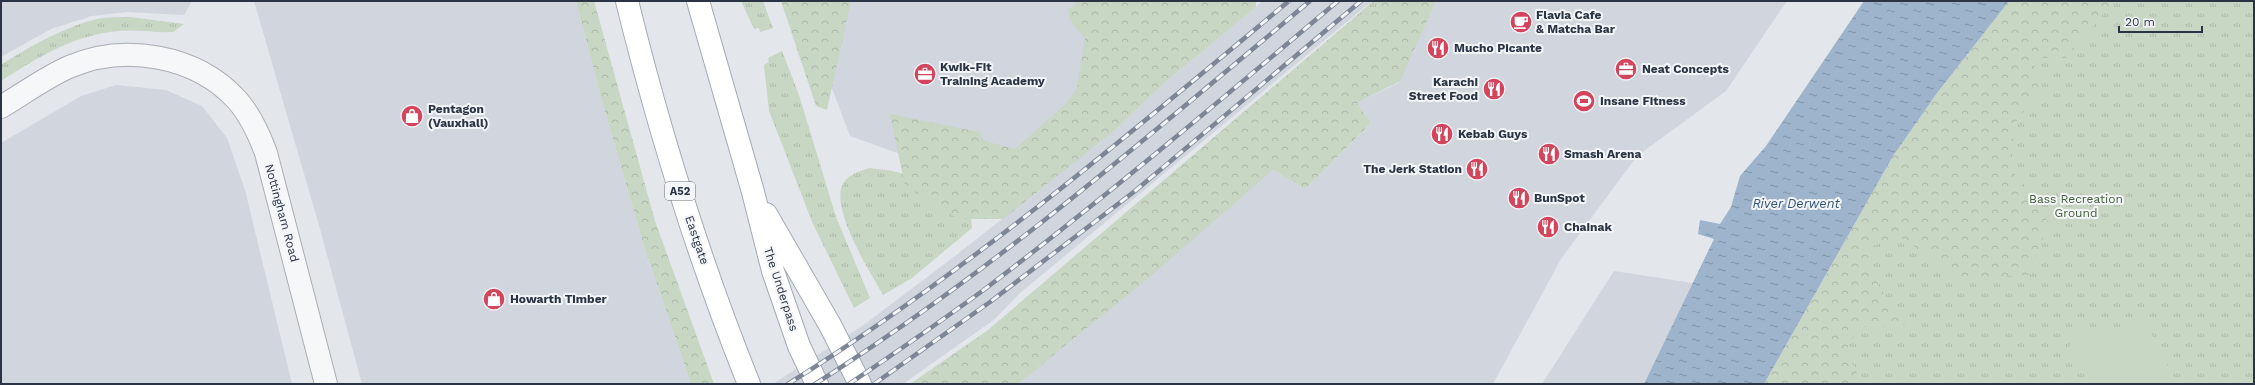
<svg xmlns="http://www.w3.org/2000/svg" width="2255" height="385" font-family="'Work Sans',sans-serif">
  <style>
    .built { fill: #d1d5dd }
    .grass { fill: url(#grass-tufts) }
    .forest { fill: url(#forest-crowns) }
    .pitch { fill: #c8d6c4 }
    .water { fill: url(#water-ripples) }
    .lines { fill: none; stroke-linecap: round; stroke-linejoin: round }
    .minor-casing { stroke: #a8adb6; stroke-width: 24 }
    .major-casing { stroke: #a2abb8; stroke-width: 24 }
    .minor { stroke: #f6f7f9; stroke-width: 22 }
    .major { stroke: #fff; stroke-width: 22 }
    .rail-casing { stroke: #7c8696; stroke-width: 4.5 }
    .rail { stroke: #f3f5f8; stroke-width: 3; stroke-dasharray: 9; stroke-linecap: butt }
    .labels { text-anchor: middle; stroke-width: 4; stroke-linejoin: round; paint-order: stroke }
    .shield { fill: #f3f5f8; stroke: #666e7a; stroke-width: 1 }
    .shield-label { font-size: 11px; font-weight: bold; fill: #2a3444 }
    .poi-label { font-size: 12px; font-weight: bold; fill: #2a3444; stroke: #f3f5f8; text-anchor: start }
    .park-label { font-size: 12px; fill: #3f6137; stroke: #f3f5f8 }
    .street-label { font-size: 12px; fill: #2a3444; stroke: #f3f5f8 }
    .water-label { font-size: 13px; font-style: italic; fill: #32537a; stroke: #f3f5f8 }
  </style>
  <defs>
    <pattern id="grass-tufts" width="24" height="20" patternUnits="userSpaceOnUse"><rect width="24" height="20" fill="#c8d6c4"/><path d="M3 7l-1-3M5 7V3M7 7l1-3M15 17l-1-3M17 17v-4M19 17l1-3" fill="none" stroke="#acb8aa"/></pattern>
    <pattern id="forest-crowns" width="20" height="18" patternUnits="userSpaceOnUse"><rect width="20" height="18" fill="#c8d6c4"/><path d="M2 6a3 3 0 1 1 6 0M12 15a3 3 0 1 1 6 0" fill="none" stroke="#acb8aa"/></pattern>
    <pattern id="water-ripples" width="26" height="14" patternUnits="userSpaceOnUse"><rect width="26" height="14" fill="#9db4cc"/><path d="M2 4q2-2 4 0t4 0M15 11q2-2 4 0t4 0" fill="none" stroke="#8093a7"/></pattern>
  </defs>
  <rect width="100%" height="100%" fill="#e3e6eb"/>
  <path class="built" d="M1,1H192L184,15L127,12L92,16L51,29L1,57Z
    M254,1H576L602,101L643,243L691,384H362L320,229Z
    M799,1H1248L1009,193L850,136Z
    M1263,1H1372L1020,293L995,319L903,384H773L865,324L955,256L1114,131L1163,84Z
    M1436,1H1787L1726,91L1637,156L1561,259L1493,384H1018L1273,170L1305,189L1371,123L1357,103L1398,83Z
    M116,85L166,90L202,106L227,138L245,190L292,384H1V143L81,96Z
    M1614,271L1693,283L1644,384H1542Z"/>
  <path class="grass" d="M741,1H763L773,28L760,32L759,28L754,29Z
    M1373,1H1386L1349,22Z
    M2009,1H2254V384H1764L1912,127Z
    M130,17L184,24L173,32C155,33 136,29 118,31C74,35 38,57 1,81V65C28,47 70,24 102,18C111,17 121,17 130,17Z
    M782,51L799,95L836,217L870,298L854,308L813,224L769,111L764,65L769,62L768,58Z
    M870,168L893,171L916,178L970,210L972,228L912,278L883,295C870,272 832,212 842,186C846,175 860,171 870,168Z"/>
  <path class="forest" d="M576,1H594L655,221L714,384H691L643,243L602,101Z
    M781,1H851L827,110L816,106Z
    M1078,1H1256V7L1163,84L1114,131L1003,219H958L905,186L890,114L979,132L985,141L1015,149L1066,104L1077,88L1085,39L1070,20L1068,10Z
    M1386,1H1436L1400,81L1357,103L1371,123L1305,189L1273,170L1152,275L1018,384H910L988,330L1349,22Z
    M2009,1H2114L2066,58H2032L2043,90L2017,119L2008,165L2049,223L2028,275L1962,279L1897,235L1870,248L1873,276L1905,327H1858L1846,350L1862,384H1764L1893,156L1937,93Z"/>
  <path class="pitch" d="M2144,319L2177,384H2104L2098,372H2078C2066,358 2065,343 2080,330L2112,332Z"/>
  <path class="water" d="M1864,1H2009L1937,93L1893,156L1764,384H1644L1714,239L1698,234L1700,220L1720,224L1731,207L1740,176L1766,146Z"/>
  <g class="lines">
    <g class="minor-casing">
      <path id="minor" d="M1,107C23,94 46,77 69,67C124,43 196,55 237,100C251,116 259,134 266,153L326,384"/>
    </g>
    <g class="major-casing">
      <path id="major" d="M627,1C659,131 699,260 749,384
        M698,1L753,192L773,271L799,346L817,384
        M766,214L830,325L860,384"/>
    </g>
    <use href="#minor" class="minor"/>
    <use href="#major" class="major"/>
    <g class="rail-casing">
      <path id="rail" d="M788,384C967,272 1127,136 1289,1
        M815,384C992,272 1150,135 1310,1
        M849,384C895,353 940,322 985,289C1106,197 1222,99 1338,1
        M874,384L990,302L1135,191L1361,1"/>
    </g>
    <use href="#rail" class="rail"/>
  </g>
  <defs>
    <g id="cafe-disc" transform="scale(1.15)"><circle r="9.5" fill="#d3455c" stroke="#f3f5f8"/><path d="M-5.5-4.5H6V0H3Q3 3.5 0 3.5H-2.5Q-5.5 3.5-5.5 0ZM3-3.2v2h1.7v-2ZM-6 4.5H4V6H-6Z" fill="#fff"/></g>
    <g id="restaurant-disc" transform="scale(1.15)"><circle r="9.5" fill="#d3455c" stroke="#f3f5f8"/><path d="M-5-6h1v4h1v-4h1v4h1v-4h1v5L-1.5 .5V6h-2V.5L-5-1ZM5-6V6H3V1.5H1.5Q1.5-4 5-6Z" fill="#fff"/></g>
    <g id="office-disc" transform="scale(1.15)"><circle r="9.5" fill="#d3455c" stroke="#f3f5f8"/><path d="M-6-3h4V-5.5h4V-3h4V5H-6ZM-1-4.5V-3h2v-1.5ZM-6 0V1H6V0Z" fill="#fff"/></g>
    <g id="stadium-disc" transform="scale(1.15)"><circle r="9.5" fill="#d3455c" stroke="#f3f5f8"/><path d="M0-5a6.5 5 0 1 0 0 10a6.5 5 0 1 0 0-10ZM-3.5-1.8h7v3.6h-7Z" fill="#fff"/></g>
    <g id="shop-disc" transform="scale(1.15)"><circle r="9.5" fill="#d3455c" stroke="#f3f5f8"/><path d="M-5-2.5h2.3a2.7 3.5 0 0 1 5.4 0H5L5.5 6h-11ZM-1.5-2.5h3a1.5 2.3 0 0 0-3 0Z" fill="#fff"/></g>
  </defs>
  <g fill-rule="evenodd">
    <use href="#cafe-disc" x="1521" y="22"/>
    <use href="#restaurant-disc" x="1438" y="48"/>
    <use href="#office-disc" x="1626" y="69"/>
    <use href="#office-disc" x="925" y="74"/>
    <use href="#restaurant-disc" x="1494" y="89"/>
    <use href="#stadium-disc" x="1584" y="101"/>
    <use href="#shop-disc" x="412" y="116"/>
    <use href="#restaurant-disc" x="1442" y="134"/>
    <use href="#restaurant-disc" x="1549" y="154"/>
    <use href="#restaurant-disc" x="1477" y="169"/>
    <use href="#restaurant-disc" x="1519" y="198"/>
    <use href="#restaurant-disc" x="1548" y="227"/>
    <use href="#shop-disc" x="494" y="299"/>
  </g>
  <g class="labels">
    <rect class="shield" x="665" y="182" width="30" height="18" rx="3"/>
    <g class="shield-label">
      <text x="680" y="195">A52</text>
    </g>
    <g class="poi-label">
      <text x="1536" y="19">Flavia Cafe<tspan x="1536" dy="14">&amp; Matcha Bar</tspan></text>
      <text x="1454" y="52">Mucho Picante</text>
      <text x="940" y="71">Kwik-Fit<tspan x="940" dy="14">Training Academy</tspan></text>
      <text x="1642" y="73">Neat Concepts</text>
      <text x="1478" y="86" text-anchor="end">Karachi<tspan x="1478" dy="14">Street Food</tspan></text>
      <text x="1600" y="105">Insane Fitness</text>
      <text x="428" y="113">Pentagon<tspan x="428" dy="14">(Vauxhall)</tspan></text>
      <text x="1458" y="138">Kebab Guys</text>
      <text x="1564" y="158">Smash Arena</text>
      <text x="1462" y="173" text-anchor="end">The Jerk Station</text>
      <text x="1534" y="202">BunSpot</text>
      <text x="1564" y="231">Chainak</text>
      <text x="510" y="303">Howarth Timber</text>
    </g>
    <g class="park-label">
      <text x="2076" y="203">Bass Recreation<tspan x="2076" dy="14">Ground</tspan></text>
    </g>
    <g class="street-label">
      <text transform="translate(282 213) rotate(75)" y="4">Nottingham Road</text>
      <text transform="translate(697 240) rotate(71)" y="4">Eastgate</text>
      <text transform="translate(781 289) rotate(72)" y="4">The Underpass</text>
    </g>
    <g class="water-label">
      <text x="1796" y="208">River Derwent</text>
    </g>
  </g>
  <rect width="2255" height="385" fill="none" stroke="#2a3444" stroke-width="4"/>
  <path d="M2119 26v6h83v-6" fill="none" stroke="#2a3444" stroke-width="2"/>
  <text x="2125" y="26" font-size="12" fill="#2a3444" stroke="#f3f5f8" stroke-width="3" paint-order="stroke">20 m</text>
</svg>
